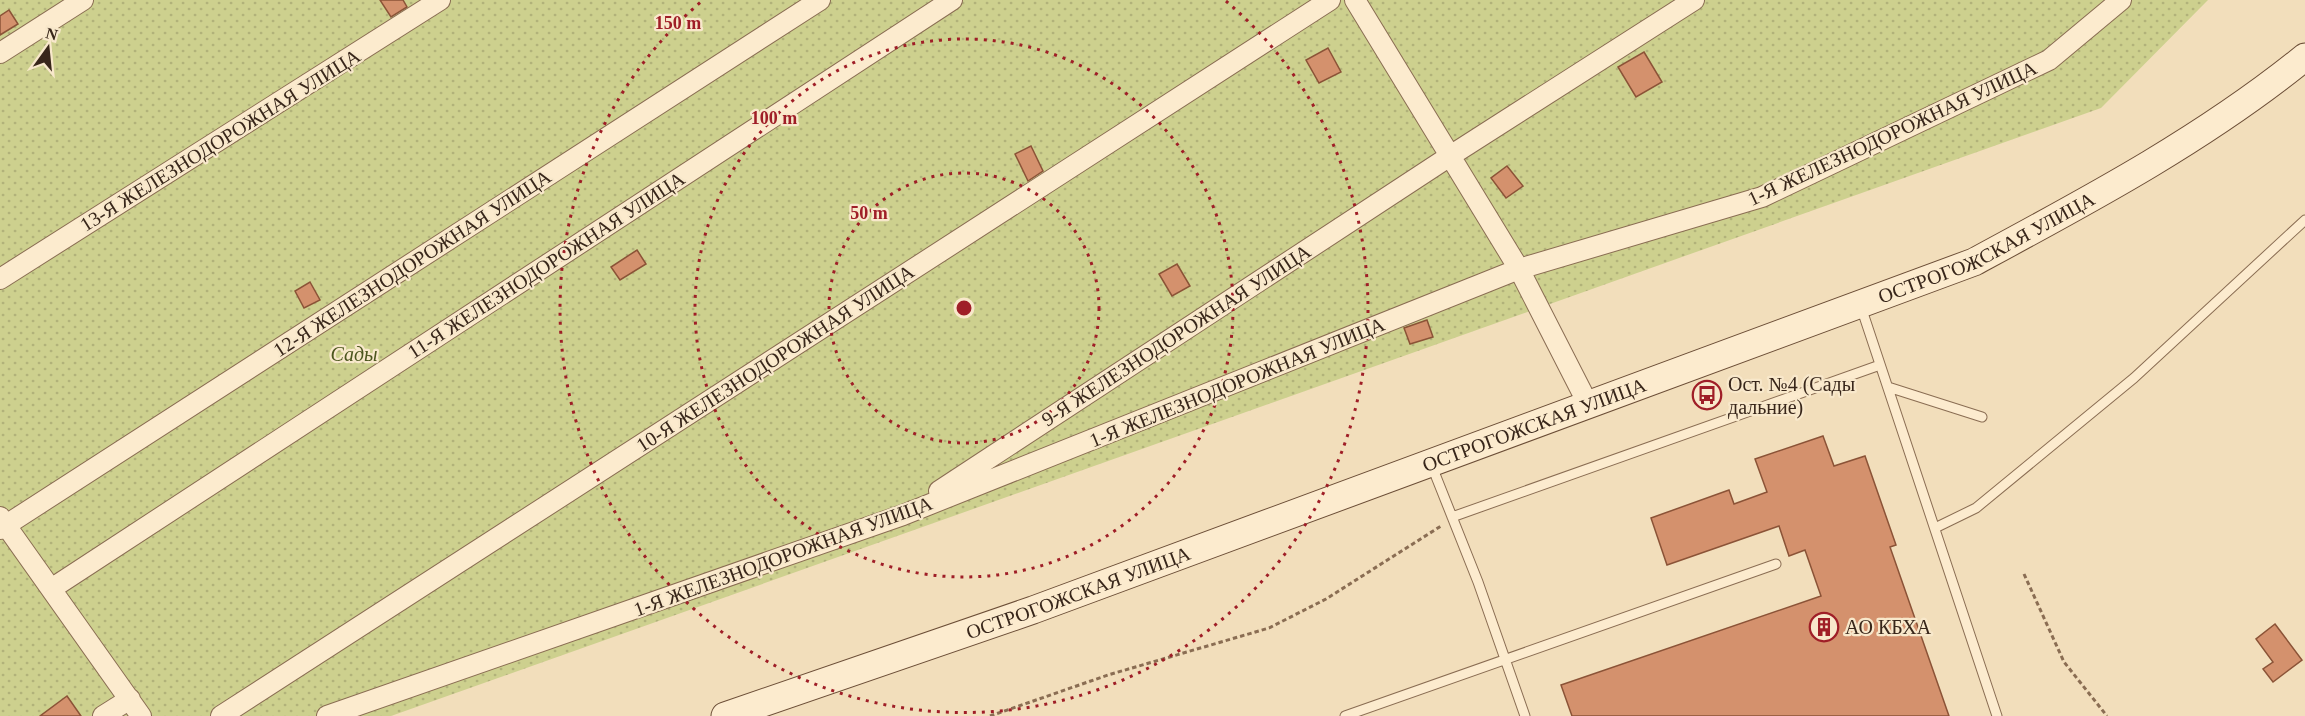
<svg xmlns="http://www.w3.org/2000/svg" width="2305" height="716" font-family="'Times New Roman',serif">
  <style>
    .garden { fill: url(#garden-dots) }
    .building { fill: #d4916d; stroke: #8b5337; stroke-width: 1.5 }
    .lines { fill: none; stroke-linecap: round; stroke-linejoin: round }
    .lane-casing { stroke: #8a6d53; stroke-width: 11 }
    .street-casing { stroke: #8a6d53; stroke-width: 22 }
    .secondary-casing { stroke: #6c4e37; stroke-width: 29 }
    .path { stroke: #8a6d53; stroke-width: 3; stroke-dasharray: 4.5 3; stroke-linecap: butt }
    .lane { stroke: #fcebce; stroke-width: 9 }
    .street { stroke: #fcebce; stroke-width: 20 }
    .secondary { stroke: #fcebce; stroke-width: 27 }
    .ring { fill: none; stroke: #9f1e27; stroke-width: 3; stroke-dasharray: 3 6 }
    .labels { text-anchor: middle; stroke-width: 4.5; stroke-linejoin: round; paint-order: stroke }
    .street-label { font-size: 20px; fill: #38261a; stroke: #f8e8cb }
    .park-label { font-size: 20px; font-style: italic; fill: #4c561e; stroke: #f8e8cb }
    .poi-label { font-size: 20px; fill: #38261a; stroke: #f8e8cb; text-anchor: start }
    .centre { fill: #9f1e27; stroke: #f8e8cb; stroke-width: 3 }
    .ring-label { font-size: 18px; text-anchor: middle; font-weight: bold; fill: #9f1e27; stroke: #f8e8cb; stroke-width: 4.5; stroke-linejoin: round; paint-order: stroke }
  </style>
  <defs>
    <pattern id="garden-dots" width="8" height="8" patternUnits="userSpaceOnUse" patternTransform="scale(1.5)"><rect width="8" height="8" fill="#cdd08e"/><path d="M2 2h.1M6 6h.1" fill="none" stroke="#b1b27a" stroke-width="1.8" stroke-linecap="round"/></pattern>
  </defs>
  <rect width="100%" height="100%" fill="#f2debb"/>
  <path class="garden" d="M0,0H2208L2101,108L391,716H0Z"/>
  <path class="building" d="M380,0H403L407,7L391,17Z
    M9,10L18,24L0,35V16Z
    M1328,48L1341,72L1319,83L1306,60Z
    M1644,52L1662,82L1636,97L1618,67Z
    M1031,146L1043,171L1028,181L1015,154Z
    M1507,166L1523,186L1506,198L1491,178Z
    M637,250L646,264L620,280L611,267Z
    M1177,264L1190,286L1172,296L1159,274Z
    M310,282L320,300L304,308L295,291Z
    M1427,320L1433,337L1410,344L1404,328Z
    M1823,436L1834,466L1865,456L1896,545L1890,547L1949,716H1572L1561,685L1821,596L1805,550L1789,556L1779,526L1667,565L1651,518L1729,490L1734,504L1767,492L1755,459Z
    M2275,624L2302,660L2273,682L2263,669L2273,662L2256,639Z
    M67,696L81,716H40Z"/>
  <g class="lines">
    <g class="lane-casing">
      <path id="lane" d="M1861,307L1997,716
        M1888,387L1982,417
        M1431,464L1478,582L1525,716
        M1452,517L1880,365
        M1935,528L1976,508L2134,378L2305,220
        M1345,716L1776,564"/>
    </g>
    <g class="street-casing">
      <path id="street" d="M1355,0L1519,269L1588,404
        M0,53L83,0
        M0,279L440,0
        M939,491L1450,156L1694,0
        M0,517L141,716
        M0,529L820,0
        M51,589L952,0
        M103,716L130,699
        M221,716L1330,0
        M327,716L903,515L1519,269L1762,197L2049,60L2121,0"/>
    </g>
    <g class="secondary-casing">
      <g id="secondary">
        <path id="s1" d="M725,716L1033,610L1974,262C2089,200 2204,139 2305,57"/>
      </g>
    </g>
    <path class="path" d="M2024,574L2064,662L2107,716
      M990,716L1108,675L1269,628L1326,599L1441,526"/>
    <use href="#lane" class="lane"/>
    <use href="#street" class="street"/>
    <use href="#secondary" class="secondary"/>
  </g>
  <g class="ring">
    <circle cx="964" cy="308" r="135"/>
    <circle cx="964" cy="308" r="269"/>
    <path d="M1226 1A404 404 0 1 1 702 1"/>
  </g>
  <defs>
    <g id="bus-ring" transform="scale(1.5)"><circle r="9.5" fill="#f8e8cb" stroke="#9f1e27" stroke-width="1.5"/><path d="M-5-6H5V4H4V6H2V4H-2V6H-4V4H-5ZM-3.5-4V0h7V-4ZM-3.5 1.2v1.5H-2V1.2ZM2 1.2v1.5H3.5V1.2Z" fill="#9f1e27"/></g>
    <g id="building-ring" transform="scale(1.5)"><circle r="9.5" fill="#f8e8cb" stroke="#9f1e27" stroke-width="1.5"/><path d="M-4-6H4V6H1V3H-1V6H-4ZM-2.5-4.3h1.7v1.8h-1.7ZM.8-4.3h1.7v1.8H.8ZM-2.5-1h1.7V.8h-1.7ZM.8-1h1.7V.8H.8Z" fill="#9f1e27"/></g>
  </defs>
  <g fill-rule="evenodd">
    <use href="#bus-ring" x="1707" y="395"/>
    <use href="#building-ring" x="1824" y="627"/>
  </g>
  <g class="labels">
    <g class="street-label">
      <text transform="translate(1892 133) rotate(-25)" y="7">1-Я ЖЕЛЕЗНОДОРОЖНАЯ УЛИЦА</text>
      <text transform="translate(220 140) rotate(-32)" y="7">13-Я ЖЕЛЕЗНОДОРОЖНАЯ УЛИЦА</text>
      <text dy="7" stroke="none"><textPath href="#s1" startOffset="1346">ОСТРОГОЖСКАЯ УЛИЦА</textPath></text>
      <text transform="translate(412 263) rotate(-33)" y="7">12-Я ЖЕЛЕЗНОДОРОЖНАЯ УЛИЦА</text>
      <text transform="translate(546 265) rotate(-33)" y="7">11-Я ЖЕЛЕЗНОДОРОЖНАЯ УЛИЦА</text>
      <text transform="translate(1176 335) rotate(-33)" y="7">9-Я ЖЕЛЕЗНОДОРОЖНАЯ УЛИЦА</text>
      <text transform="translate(775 358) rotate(-33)" y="7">10-Я ЖЕЛЕЗНОДОРОЖНАЯ УЛИЦА</text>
      <text transform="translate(1237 382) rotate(-22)" y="7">1-Я ЖЕЛЕЗНОДОРОЖНАЯ УЛИЦА</text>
      <text dy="7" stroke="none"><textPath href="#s1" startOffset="860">ОСТРОГОЖСКАЯ УЛИЦА</textPath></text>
      <text transform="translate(783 556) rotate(-20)" y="7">1-Я ЖЕЛЕЗНОДОРОЖНАЯ УЛИЦА</text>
      <text dy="7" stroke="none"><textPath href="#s1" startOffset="374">ОСТРОГОЖСКАЯ УЛИЦА</textPath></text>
    </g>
    <g class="park-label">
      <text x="354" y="361">Сады</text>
    </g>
    <g class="poi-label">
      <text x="1728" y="391">Ост. №4 (Сады<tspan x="1728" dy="23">дальние)</tspan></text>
      <text x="1845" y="634">АО КБХА</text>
    </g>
  </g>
  <circle cx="964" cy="308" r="9" class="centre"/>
  <g class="ring-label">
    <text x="678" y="29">150 m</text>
    <text x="774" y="124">100 m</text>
    <text x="869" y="219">50 m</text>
  </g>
  <g transform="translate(48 48) rotate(15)" stroke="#f8e8cb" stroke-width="4.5" paint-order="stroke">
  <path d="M0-4.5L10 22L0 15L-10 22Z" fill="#38261a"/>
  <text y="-9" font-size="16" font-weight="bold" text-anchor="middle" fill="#38261a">N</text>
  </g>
</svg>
